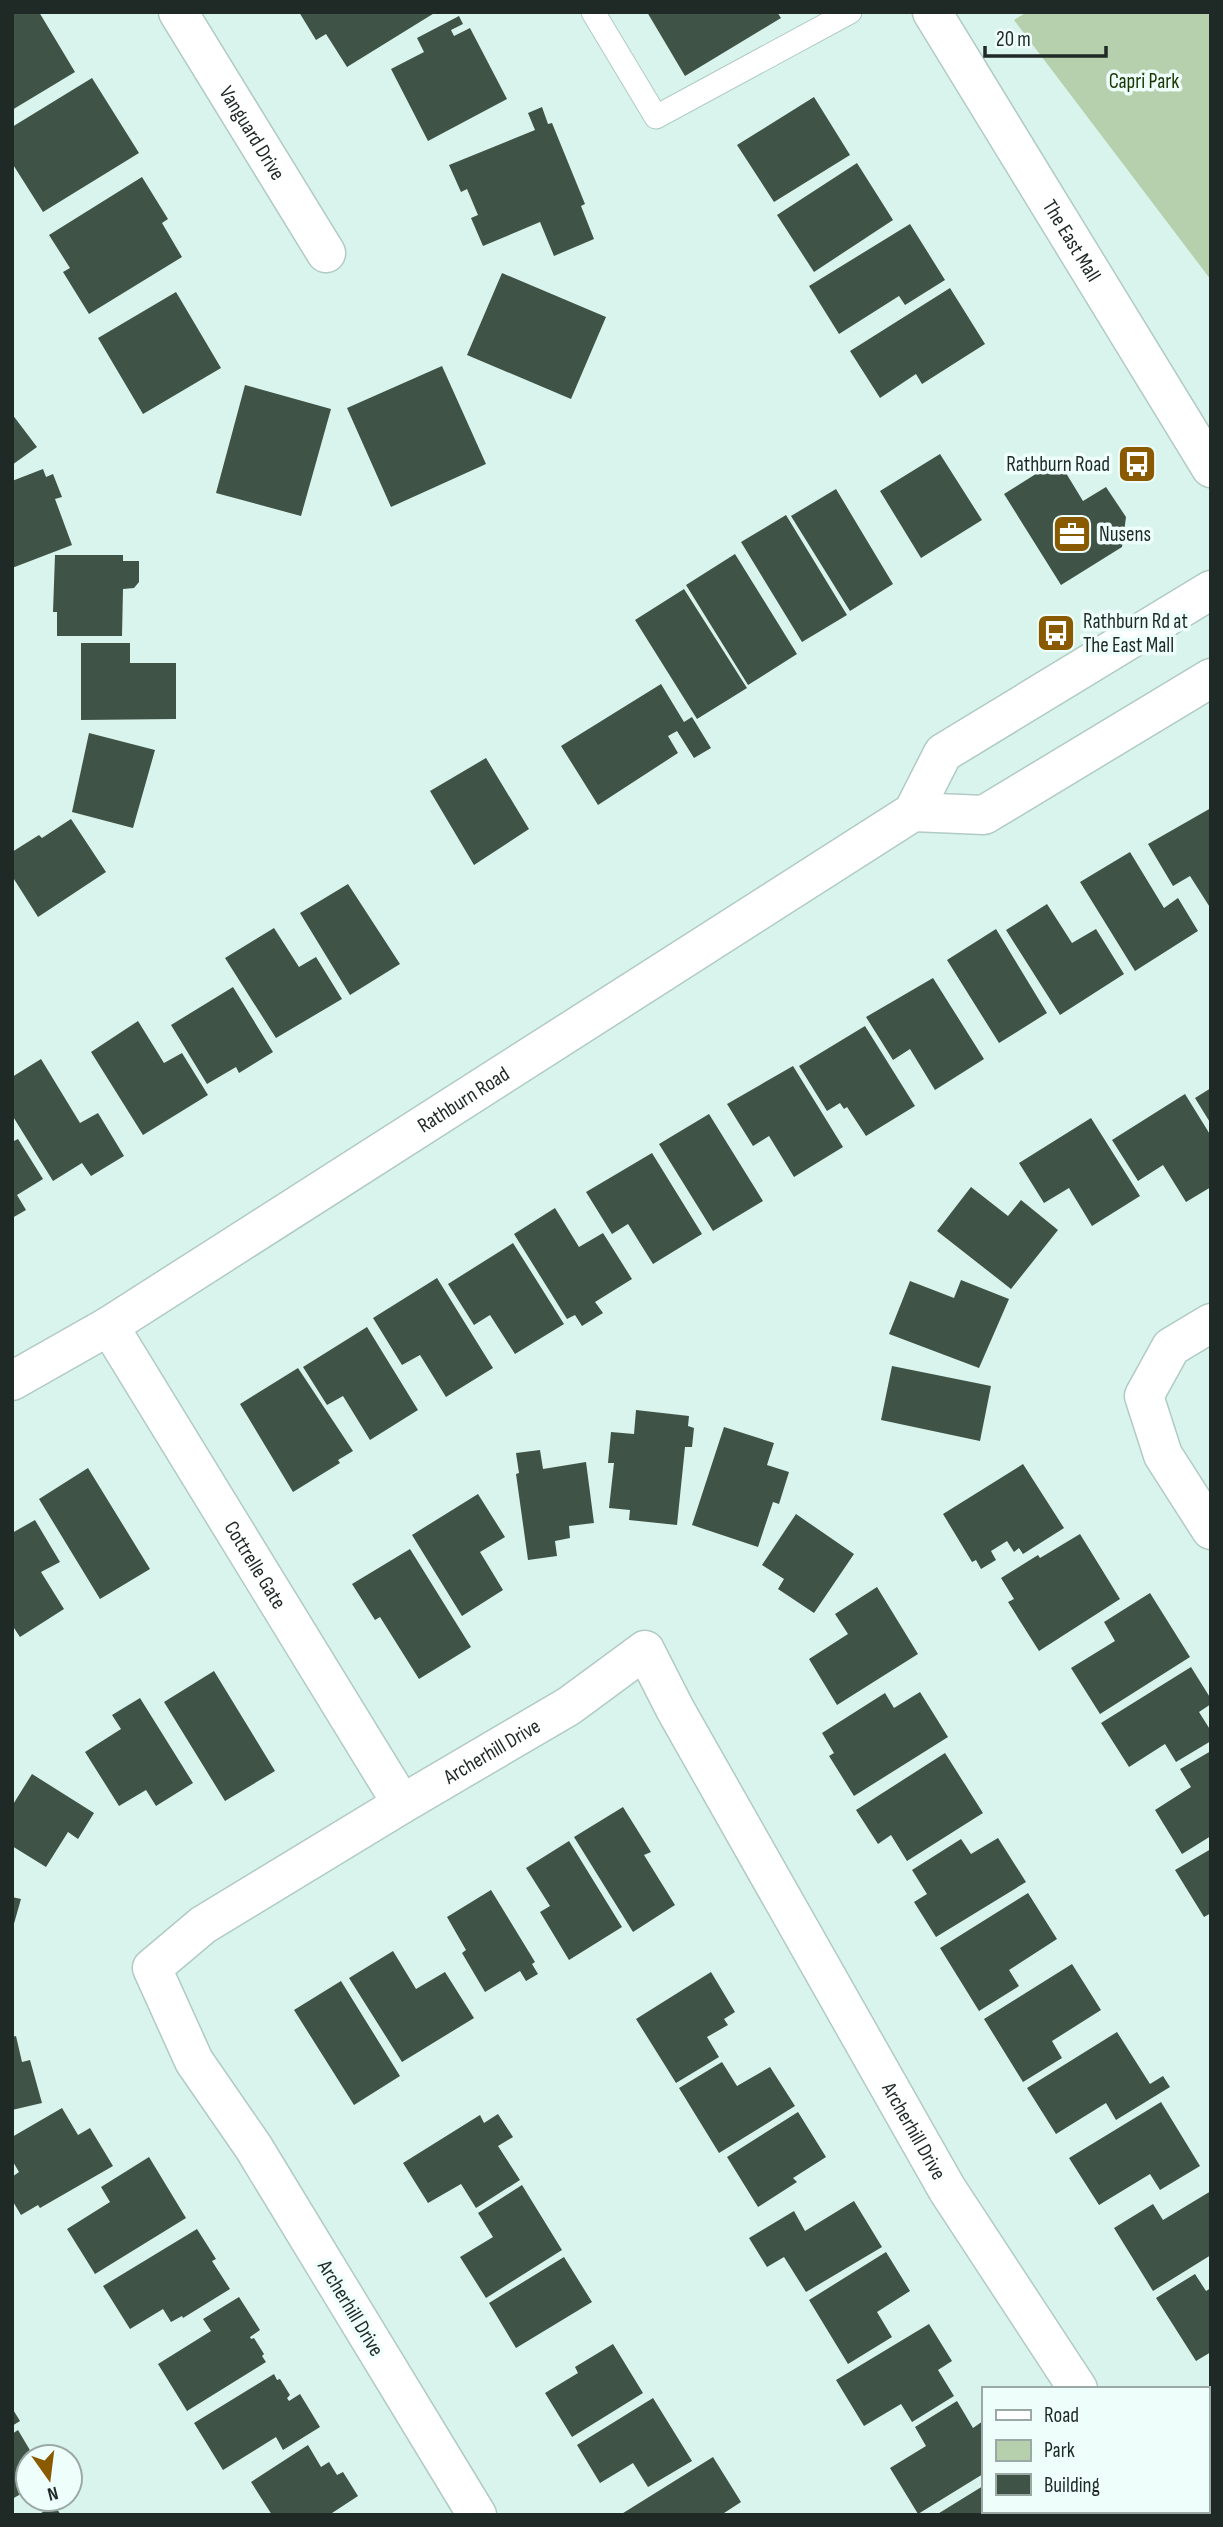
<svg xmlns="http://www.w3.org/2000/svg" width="1223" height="2527" font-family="'Sofia Sans Condensed',sans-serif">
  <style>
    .green { fill: #b6cfac }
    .building { fill: #405347 }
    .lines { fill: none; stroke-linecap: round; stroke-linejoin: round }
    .service-casing { stroke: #b1cbc4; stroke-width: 25 }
    .minor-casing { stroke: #b1cbc4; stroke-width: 41 }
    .tertiary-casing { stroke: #b1cbc4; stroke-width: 41 }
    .secondary-casing { stroke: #b1cbc4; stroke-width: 41 }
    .service { stroke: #fff; stroke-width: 23 }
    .minor { stroke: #fff; stroke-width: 38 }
    .tertiary { stroke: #fff; stroke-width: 38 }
    .secondary { stroke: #fff; stroke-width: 38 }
    .labels { text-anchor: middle; stroke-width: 7; stroke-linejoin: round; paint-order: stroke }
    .park-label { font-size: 21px; fill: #173703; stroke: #eefefa }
    .street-label { font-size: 21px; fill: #1f2926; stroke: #eefefa }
    .poi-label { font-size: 21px; fill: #1f2926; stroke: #eefefa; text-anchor: start }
  </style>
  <rect width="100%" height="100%" fill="#d9f4ed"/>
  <path class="green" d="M1027,12H1211V280L1014,20Z"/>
  <path class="building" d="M12,12H39L75,72L12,110Z
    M299,12H436L347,67L326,34L316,40Z
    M647,12H777L781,18L685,76Z
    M459,16L463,24L451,30L454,36L470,28L507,99L428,141L391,69L424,52L417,38Z
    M92,78L139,153L43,212L12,163V127Z
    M814,97L850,155L774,202L737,145Z
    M542,107L548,124L552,123L585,204L581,206L594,239L554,256L540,222L483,246L471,218L478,215L467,189L461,192L449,165L535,130L528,113Z
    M857,163L893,220L814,272L777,215Z
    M142,177L168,219L162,223L182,257L89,314L63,272L70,268L49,235Z
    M910,224L945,280L905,305L899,296L839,334L809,286Z
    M502,273L606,317L571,399L467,355Z
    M950,288L985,344L922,384L916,374L880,398L850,351Z
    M176,292L221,368L143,414L98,338Z
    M442,366L486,464L391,507L347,408Z
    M245,385L331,409L301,516L216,493Z
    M12,414L37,447L12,465Z
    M940,454L982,520L921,558L880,491Z
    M1058,460L1083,501L1106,487L1126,517L1122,547L1061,585L1004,494Z
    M43,469L46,477L53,474L62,497L55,499L72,545L12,568V481Z
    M836,489L893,584L850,611L791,516Z
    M786,515L847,615L802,642L741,542Z
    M735,554L797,654L748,685L686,585Z
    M55,555H123V561H139V582L134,588L123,589L122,636H57V612H53Z
    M684,589L747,688L697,719L635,620Z
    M81,643H130V663H176V719L81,720Z
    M661,684L684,722L692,717L711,748L694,758L677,731L668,736L678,753L598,805L561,746Z
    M89,733L155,750L133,828L72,812Z
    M486,758L529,829L474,865L430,791Z
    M1211,808V909L1190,876L1173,886L1148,844Z
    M71,819L106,872L38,917L12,876V852L39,835L42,838Z
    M1130,852L1164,908L1178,898L1198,931L1135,971L1080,882Z
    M348,884L400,964L350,995L300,913Z
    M1047,904L1072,943L1096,929L1124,974L1060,1015L1006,930Z
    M274,928L299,967L316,957L342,999L276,1038L225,958Z
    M996,929L1047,1013L999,1043L947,960Z
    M933,978L984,1059L935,1090L910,1049L893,1060L866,1017Z
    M233,987L273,1052L239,1073L236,1067L207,1084L171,1025Z
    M138,1021L164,1063L182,1053L208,1095L143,1135L91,1052Z
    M865,1026L915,1106L866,1136L847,1107L844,1109L840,1103L827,1111L799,1066Z
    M41,1059L80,1123L98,1113L124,1156L91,1176L82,1163L53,1181L12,1115V1077Z
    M793,1066L843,1147L794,1177L769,1136L753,1146L727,1104Z
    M1211,1088V1124L1195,1098Z
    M1185,1094L1211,1136V1187L1186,1202L1163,1165L1138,1181L1112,1140Z
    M709,1114L763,1201L713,1231L659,1144Z
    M1091,1118L1140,1196L1092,1226L1069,1188L1044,1203L1019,1163Z
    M18,1139L43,1179L17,1195L26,1210L12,1218V1142Z
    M652,1153L702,1234L653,1264L628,1224L612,1234L586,1192Z
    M971,1187L1008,1216L1021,1200L1058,1230L1011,1289L937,1231Z
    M555,1208L579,1247L603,1233L632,1279L595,1302L603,1313L582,1326L575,1315L567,1319L514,1234Z
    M513,1243L564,1324L515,1354L490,1315L474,1325L448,1284Z
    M437,1278L493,1368L446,1397L420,1355L402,1365L373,1318Z
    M961,1280L1009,1299L979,1368L889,1334L910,1281L954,1298Z
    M367,1327L418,1410L370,1440L343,1396L327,1405L303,1367Z
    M892,1366L991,1386L980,1441L881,1420Z
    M298,1368L353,1451L338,1460L340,1463L293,1492L240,1404Z
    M636,1410L689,1416L688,1426L694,1428L692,1447H685L677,1525L629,1520L630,1510L609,1508L614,1463H608L611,1432L634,1434Z
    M724,1427L774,1443L767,1465L789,1472L779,1504L773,1502L758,1547L692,1525Z
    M540,1450L543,1469L586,1462L594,1523L569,1526L570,1538L555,1541L557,1556L528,1560L516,1474L519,1473L516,1453Z
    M1023,1464L1064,1528L1023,1554L1019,1548L1014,1552L1007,1541L991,1551L996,1560L981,1569L976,1560L972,1562L943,1514Z
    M88,1468L150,1569L100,1599L39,1499Z
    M478,1494L505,1537L480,1552L503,1590L462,1616L412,1535Z
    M796,1514L854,1554L814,1613L778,1589L784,1579L762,1565Z
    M35,1520L60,1562L41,1572L64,1609L20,1637L12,1625V1533Z
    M1080,1534L1120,1599L1039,1651L1008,1602L1014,1599L1001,1578L1038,1555L1040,1558Z
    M410,1549L471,1647L419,1679L380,1617L375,1620L352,1584Z
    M877,1587L918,1654L837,1705L809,1659L848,1634L835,1614Z
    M1150,1593L1190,1657L1100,1714L1071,1668L1115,1641L1104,1622Z
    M1191,1667L1211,1699V1704L1199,1712L1211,1731V1741L1176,1762L1165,1744L1129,1767L1101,1723Z
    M214,1671L275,1771L225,1801L164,1702Z
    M920,1692L948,1737L854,1796L829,1756L834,1753L822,1733L885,1693L894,1708Z
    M140,1698L193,1783L156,1806L146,1790L119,1806L85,1752L121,1729L112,1715Z
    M1211,1751V1836L1182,1854L1155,1810L1191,1787L1180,1769Z
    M945,1753L983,1813L907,1861L891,1835L878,1844L856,1810Z
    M32,1774L94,1813L78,1839L68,1832L46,1867L12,1846V1806Z
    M623,1807L651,1852L644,1855L675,1905L633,1932L574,1837Z
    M998,1838L1026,1882L936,1937L914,1902L927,1894L912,1870L961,1839L971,1854Z
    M569,1841L622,1927L569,1960L540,1912L550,1906L526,1868Z
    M1211,1849V1913L1204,1917L1175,1870Z
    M491,1890L535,1962L532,1964L538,1974L526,1981L520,1971L485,1992L462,1953L466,1950L447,1917Z
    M1028,1893L1057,1939L1009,1970L1019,1986L979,2011L940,1948Z
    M12,1897L21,1899L13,1927H12Z
    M393,1951L416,1989L445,1972L474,2018L402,2062L349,1978Z
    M1072,1964L1101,2010L1052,2041L1062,2058L1023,2082L984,2019Z
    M711,1972L735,2012L724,2019L728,2025L707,2037L719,2057L676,2083L636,2019Z
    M341,1981L400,2076L354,2105L294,2010Z
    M1117,2032L1150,2084L1163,2076L1170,2087L1116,2120L1106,2103L1056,2134L1027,2088Z
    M16,2036L22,2062L30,2060L42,2103L12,2110V2037Z
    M722,2062L737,2086L770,2067L795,2106L719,2153L679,2088Z
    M1161,2102L1200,2166L1160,2190L1150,2174L1099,2205L1069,2158Z
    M62,2108L78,2135L90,2128L113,2166L40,2208L38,2205L21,2215L12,2200V2177L19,2172L12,2160V2137Z
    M798,2112L826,2157L793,2178L797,2182L758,2207L727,2157Z
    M498,2114L513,2137L498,2146L520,2180L476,2208L461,2184L428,2203L403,2163L480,2115L484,2123Z
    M149,2157L186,2218L95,2274L67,2229L110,2202L101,2187Z
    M522,2185L562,2250L486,2298L460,2257L493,2237L478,2213Z
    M1211,2191V2255L1153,2291L1114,2228L1153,2204L1163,2220Z
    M854,2201L882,2247L806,2292L784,2257L767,2267L749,2238L794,2211L805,2231Z
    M197,2229L216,2259L212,2261L230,2289L183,2318L182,2316L171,2322L163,2309L130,2329L103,2286Z
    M886,2252L910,2291L877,2312L892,2337L848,2364L809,2300Z
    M564,2257L592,2302L516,2348L489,2303Z
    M1195,2274L1206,2291L1211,2288V2352L1196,2361L1156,2298Z
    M239,2297L260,2330L250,2337L251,2339L254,2338L264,2354L262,2356L266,2362L187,2411L158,2364L211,2331L203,2319Z
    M929,2324L952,2361L938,2370L954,2396L912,2422L901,2404L864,2426L836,2380Z
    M613,2344L643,2393L572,2437L545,2393L578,2373L575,2367Z
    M274,2374L277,2380L280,2379L290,2395L287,2398L289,2401L300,2394L320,2427L283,2450L276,2437L223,2470L194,2423Z
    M653,2398L692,2461L648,2487L633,2463L600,2483L577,2445Z
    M957,2401L973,2428L983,2421V2474L918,2514L890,2468L926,2446L915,2427Z
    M12,2408L20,2421L12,2426Z
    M18,2430L34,2457H28V2490L12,2499V2434Z
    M308,2445L321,2467L329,2462L337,2475L343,2472L358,2496L329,2515H272L251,2482Z
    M713,2457L741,2502L721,2515H620Z
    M983,2486V2511H1022L1025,2515H936Z
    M54,2505L61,2515H38Z"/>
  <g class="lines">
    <g class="service-casing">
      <path id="service" d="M593,12L656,117L850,12"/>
    </g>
    <g class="minor-casing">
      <g id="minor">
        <path id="s1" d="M178,12L326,253"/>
        <path d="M1211,1323L1171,1347L1144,1396L1163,1455L1211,1530"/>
        <path id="s2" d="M109,1326L402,1804"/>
        <path d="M1140,2511L1142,2515"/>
        <path id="s3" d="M477,2515L254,2148L194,2061L152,1968L203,1925L402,1804L569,1706L645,1650L675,1709L947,2189L1078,2389"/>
      </g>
    </g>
    <g class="tertiary-casing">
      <g id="tertiary">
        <path d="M913,812L984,815L1211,678"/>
        <path id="s4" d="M12,1381L109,1326L913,812L943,753L1211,590"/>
      </g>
    </g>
    <g class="secondary-casing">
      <g id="secondary">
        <path id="s5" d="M932,12L1211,468"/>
      </g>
    </g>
    <use href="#service" class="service"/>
    <use href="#minor" class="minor"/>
    <use href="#tertiary" class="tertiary"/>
    <use href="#secondary" class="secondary"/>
  </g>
  <defs>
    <g id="bus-square" transform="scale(2.0125)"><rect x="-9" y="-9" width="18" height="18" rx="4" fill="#8a5a00" stroke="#eefefa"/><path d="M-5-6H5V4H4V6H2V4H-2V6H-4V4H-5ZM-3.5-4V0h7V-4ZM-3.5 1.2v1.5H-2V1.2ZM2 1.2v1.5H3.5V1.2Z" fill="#fff"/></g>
    <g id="office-square" transform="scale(2.0125)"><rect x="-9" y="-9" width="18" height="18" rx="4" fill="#8a5a00" stroke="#eefefa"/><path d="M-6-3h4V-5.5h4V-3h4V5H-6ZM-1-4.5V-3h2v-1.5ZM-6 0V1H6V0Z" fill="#fff"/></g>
  </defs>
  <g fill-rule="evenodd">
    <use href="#bus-square" x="1137" y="464"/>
    <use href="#office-square" x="1072" y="534"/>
    <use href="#bus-square" x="1056" y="633"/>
  </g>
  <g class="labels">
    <g class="park-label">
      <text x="1144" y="88">Capri Park</text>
    </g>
    <g class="street-label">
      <text dy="7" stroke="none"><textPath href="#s1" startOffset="142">Vanguard Drive</textPath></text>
      <text dy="7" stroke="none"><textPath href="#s5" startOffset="268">The East Mall</textPath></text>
      <text dy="7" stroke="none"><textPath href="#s4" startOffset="532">Rathburn Road</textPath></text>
      <text dy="7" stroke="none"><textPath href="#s2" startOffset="280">Cottrelle Gate</textPath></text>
      <text dy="7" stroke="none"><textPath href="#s3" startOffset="1041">Archerhill Drive</textPath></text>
      <text dy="7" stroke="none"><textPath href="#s3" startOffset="1776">Archerhill Drive</textPath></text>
      <text transform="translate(351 2308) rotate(59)" y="7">Archerhill Drive</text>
    </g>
    <g class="poi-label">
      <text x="1110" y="471" text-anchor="end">Rathburn Road</text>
      <text x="1099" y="541">Nusens</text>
      <text x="1083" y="628">Rathburn Rd at<tspan x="1083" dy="24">The East Mall</tspan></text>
    </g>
  </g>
  <rect width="1223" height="2527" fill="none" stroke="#1f2926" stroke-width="28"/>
  <rect x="982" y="2387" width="228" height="126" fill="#eefefa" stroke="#9ba9a5" stroke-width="2"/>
  <rect x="996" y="2410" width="35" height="10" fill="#ffffff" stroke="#9ba9a5" stroke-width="2"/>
  <text x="1044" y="2422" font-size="21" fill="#1f2926">Road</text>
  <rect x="996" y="2440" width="35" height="21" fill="#b6cfac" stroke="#9ba9a5" stroke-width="2"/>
  <text x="1044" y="2457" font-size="21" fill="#1f2926">Park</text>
  <rect x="996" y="2474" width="35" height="21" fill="#405347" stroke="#9ba9a5" stroke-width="2"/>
  <text x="1044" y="2492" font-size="21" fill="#1f2926">Building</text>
  <g transform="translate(49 2478) rotate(166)"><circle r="33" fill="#eefefa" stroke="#9ba9a5" stroke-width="2"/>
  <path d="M0-5L12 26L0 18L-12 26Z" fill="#8a5a00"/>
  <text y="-10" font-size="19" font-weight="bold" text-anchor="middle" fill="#1f2926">N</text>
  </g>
  <path d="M985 46v10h121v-10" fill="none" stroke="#1f2926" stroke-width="3.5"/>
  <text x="996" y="46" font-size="21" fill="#1f2926" stroke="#eefefa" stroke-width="5" paint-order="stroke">20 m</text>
</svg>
